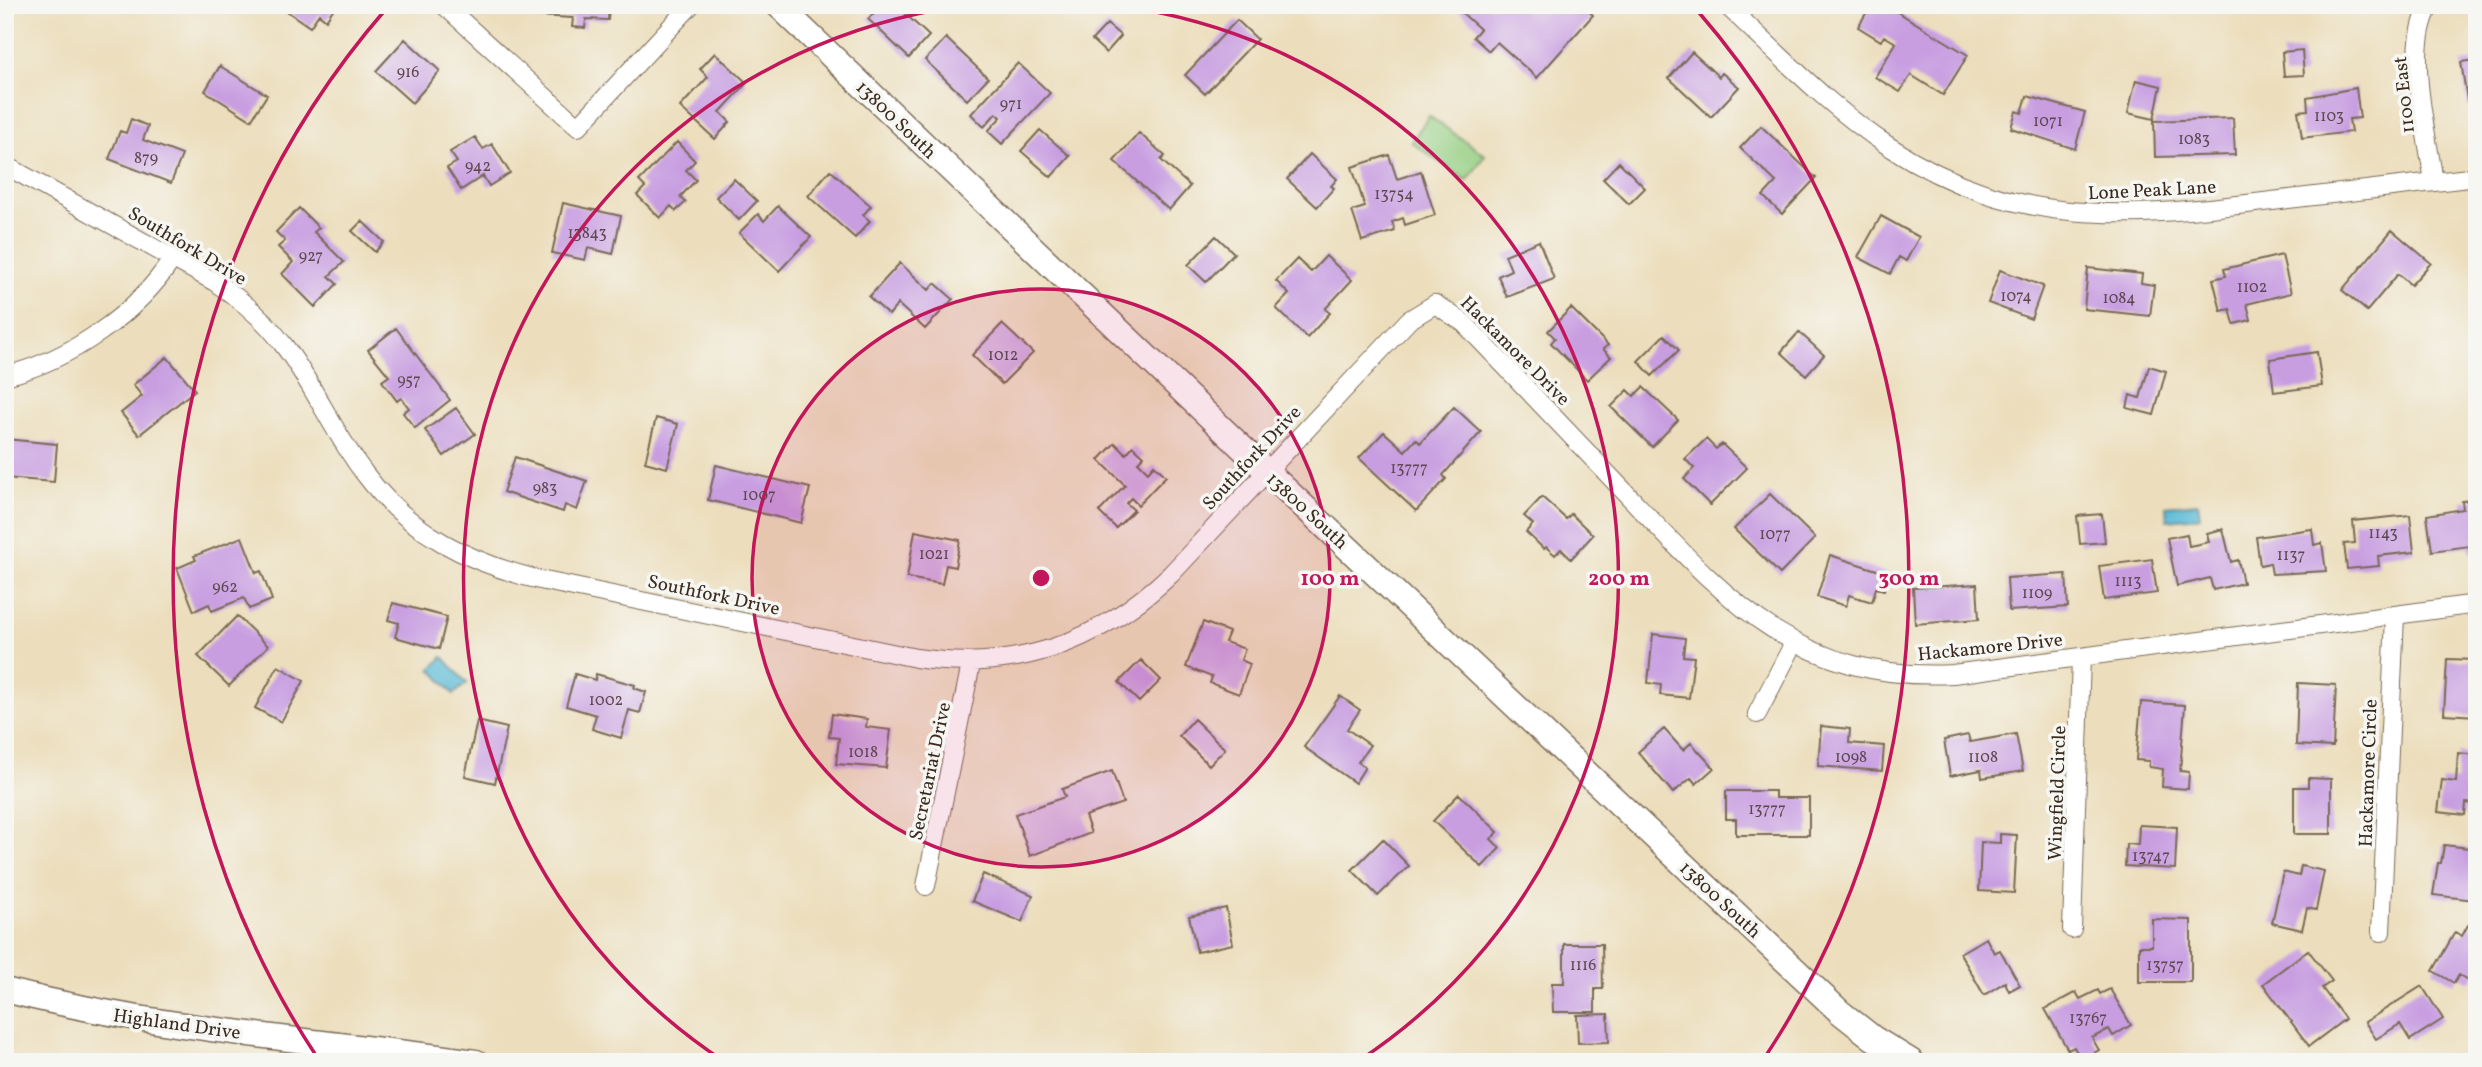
<svg xmlns="http://www.w3.org/2000/svg" width="2482" height="1067" font-family="Vollkorn,serif">
  <style>
    .green { fill: #95cf83; stroke: #687c50; stroke-width: 2 }
    .water { fill: #57b9d5; stroke: #49727a; stroke-width: 2 }
    .building { fill: #c89ee1 }
    .lines { fill: none; stroke-linecap: round; stroke-linejoin: round }
    .street-casing { stroke: #796955; stroke-width: 20 }
    .secondary-casing { stroke: #796955; stroke-width: 27 }
    .street { stroke: #fff; stroke-width: 18 }
    .secondary { stroke: #fff; stroke-width: 24 }
    .ring { fill: none; stroke: #c2185b; stroke-width: 3.5 }
    .labels { text-anchor: middle; stroke-width: 7; stroke-linejoin: round; paint-order: stroke }
    .number-label { font-size: 16px; fill: #5e474f }
    .street-label { font-size: 19px; fill: #3b2a1e; stroke: #f6f6f2 }
    .centre { fill: #c2185b; stroke: #f6f6f2; stroke-width: 3.5 }
    .ring-label { font-size: 21px; text-anchor: middle; font-weight: bold; fill: #c2185b; stroke: #f6f6f2; stroke-width: 7; stroke-linejoin: round; paint-order: stroke }
  </style>
  <rect width="100%" height="100%" fill="#f6f6f2"/>
  <filter id="ink" filterUnits="userSpaceOnUse"><feTurbulence type="fractalNoise" baseFrequency=".0143" numOctaves="2"/><feDisplacementMap in="SourceGraphic" scale="14" xChannelSelector="R" yChannelSelector="G"/><feConvolveMatrix kernelMatrix="1 2 1 2 8 2 1 2 1" color-interpolation-filters="sRGB"/></filter>
  <filter id="wash" filterUnits="userSpaceOnUse"><feTurbulence type="fractalNoise" baseFrequency=".00686" numOctaves="4" result="noise"/><feDisplacementMap in="SourceGraphic" scale="28" xChannelSelector="R" yChannelSelector="G"/><feGaussianBlur stdDeviation="1.57" result="paint"/><feColorMatrix in="noise" values="0 0 0 0 0 0 0 0 0 0 0 0 0 0 0 0 0 1.4 0 .05"/><feComposite in="paint" operator="in"/></filter>
  <g filter="url(#wash)">
    <rect width="100%" height="100%" fill="#ecdebc"/>
    <path class="green" d="M1429,116L1485,155L1467,181L1411,142Z"/>
    <path class="water" d="M2198,503L2200,517L2167,520L2166,506Z
      M443,657L467,683L454,694L431,669Z"/>
    <g id="blocks">
      <path class="building" d="M293,5H336L326,20L319,14L310,27L288,12Z
        M538,5H609L608,20L586,19L585,28L572,27L573,18L538,16Z
        M881,5H896L929,36L909,58L868,19Z
        M1453,5H1582L1593,15L1537,78L1497,42L1489,51L1473,37L1480,29Z
        M1871,5H1886L1968,55L1943,95L1911,75L1900,92L1875,77L1896,43L1884,36L1881,41L1858,27Z
        M1237,20L1257,39L1205,94L1185,75Z
        M1107,24L1121,36L1106,53L1092,40Z
        M946,38L988,78L967,100L925,60Z
        M405,39L440,71L412,103L376,71Z
        M2302,50L2304,75L2284,76L2282,52Z
        M1692,52L1719,77L1722,73L1739,87L1711,117L1669,78Z
        M715,53L747,83L720,112L730,122L715,139L680,107L708,77L700,69Z
        M2477,60V105L2468,106L2461,62Z
        M1018,63L1050,93L1002,144L988,131L1001,117L996,113L984,127L971,114Z
        M220,66L267,95L251,120L205,91Z
        M2136,80L2161,86L2154,119L2128,113Z
        M2356,88L2360,118L2349,119L2351,132L2302,138L2298,111L2308,110L2307,97Z
        M2027,96L2085,112L2075,149L2011,128L2016,111L2022,113Z
        M2233,118L2235,155L2155,157L2154,121Z
        M131,119L148,126L143,140L182,155L171,183L109,159L120,131L126,133Z
        M1761,126L1816,178L1782,214L1763,196L1776,182L1740,148Z
        M1040,130L1070,156L1051,177L1021,151Z
        M1139,133L1165,156L1161,160L1190,186L1169,210L1114,161Z
        M475,137L483,149L492,144L510,173L489,186L483,176L461,190L447,168L457,162L450,152Z
        M677,142L695,161L686,170L696,180L680,197L686,202L676,211L671,206L660,218L637,195L645,187L639,181Z
        M1310,154L1337,179L1331,186L1334,188L1317,207L1287,179Z
        M1389,155L1397,179L1421,171L1435,215L1405,225L1403,218L1392,222L1395,231L1362,241L1352,211L1365,207L1352,167Z
        M1619,162L1645,188L1629,204L1603,179Z
        M830,170L871,206L863,215L870,221L855,238L808,196Z
        M734,179L757,201L739,220L716,197Z
        M563,203L621,216L613,254L588,248L585,260L552,253Z
        M778,206L811,237L779,271L739,233L758,214L764,221Z
        M299,208L319,228L314,232L344,262L329,276L337,284L315,307L282,274L293,262L278,247L285,241L276,232Z
        M1881,216L1919,237L1906,261L1899,257L1890,274L1858,257Z
        M362,221L384,242L375,252L352,231Z
        M2392,230L2431,263L2411,285L2398,274L2367,311L2342,290Z
        M1216,236L1234,253L1206,282L1188,265Z
        M1539,241L1554,279L1507,297L1498,276L1511,270L1505,255Z
        M2282,255L2291,293L2247,304L2251,320L2234,324L2230,309L2221,311L2213,279L2226,276L2224,269Z
        M1326,256L1352,280L1325,309L1330,313L1307,338L1276,308L1289,294L1276,281L1297,259L1311,272Z
        M900,263L929,290L935,283L953,299L925,329L898,304L889,315L869,297Z
        M2088,268L2142,274L2141,283L2154,285L2150,316L2084,309Z
        M2000,270L2043,286L2031,319L1988,303Z
        M1571,308L1608,345L1603,349L1611,357L1587,380L1551,343L1555,338L1548,331Z
        M1002,324L1033,353L1002,384L972,355Z
        M396,328L450,400L415,428L403,413L409,408L401,398L397,401L382,381L389,376L368,350Z
        M1799,332L1824,355L1806,375L1781,352Z
        M1664,335L1679,350L1652,376L1638,361Z
        M2317,352L2322,386L2274,392L2270,359Z
        M167,357L195,390L139,435L121,413L142,396L133,385Z
        M2149,366L2166,371L2154,415L2127,408L2130,395L2140,398Z
        M1643,387L1678,420L1652,447L1611,407L1628,390L1634,396Z
        M1454,407L1481,432L1443,475L1446,479L1416,511L1359,458L1384,432L1405,451L1416,439L1420,443Z
        M456,408L475,434L444,456L425,430Z
        M656,418L678,424L667,468L645,462Z
        M5,439L57,444L54,482L5,478Z
        M1706,439L1716,449L1722,444L1747,468L1710,505L1684,479L1694,468L1685,459Z
        M1115,443L1126,454L1133,446L1144,456L1138,462L1148,472L1154,465L1166,476L1138,505L1131,498L1126,503L1134,510L1116,528L1099,512L1125,485L1099,460Z
        M515,457L587,481L577,510L565,505L563,512L503,492Z
        M716,465L810,488L801,523L708,500Z
        M1770,494L1815,538L1780,574L1734,529Z
        M1542,497L1566,519L1571,514L1593,535L1571,559L1561,549L1555,555L1546,547L1544,549L1526,532L1533,524L1524,516Z
        M2477,499V552L2470,553L2469,546L2432,551L2427,515L2463,509L2462,501Z
        M2102,514L2105,542L2080,544L2077,516Z
        M2410,515L2414,552L2378,556L2379,566L2347,569L2344,544L2355,543L2353,521Z
        M2223,529L2231,562L2238,560L2243,583L2213,590L2210,578L2177,586L2167,538L2187,534L2189,546L2209,542L2207,533Z
        M2312,529L2314,545L2322,543L2326,571L2272,574L2270,563L2260,565L2256,537Z
        M915,531L960,540L955,567L946,565L942,584L907,578Z
        M242,537L256,573L261,571L272,600L249,609L244,598L212,611L209,604L194,611L177,568L196,560L194,556Z
        M1830,555L1889,574L1884,590L1876,588L1872,602L1849,595L1846,606L1817,597Z
        M2152,559L2157,593L2104,600L2099,566Z
        M2066,574L2068,607L2009,611L2007,578Z
        M1977,584L1979,619L1915,624L1913,588Z
        M393,603L447,617L439,649L395,637L399,623L388,620Z
        M237,616L268,646L229,686L198,656Z
        M1203,622L1229,632L1225,642L1245,649L1241,660L1250,664L1239,694L1210,683L1212,677L1186,667Z
        M1653,634L1685,638L1683,656L1694,657L1689,698L1660,695L1661,685L1648,683Z
        M2447,659L2477,660V716L2444,714Z
        M1141,660L1161,680L1139,702L1119,682Z
        M278,666L304,681L281,722L255,708Z
        M575,674L595,680L596,674L635,685L634,688L646,692L640,713L629,710L621,738L592,729L596,715L566,706Z
        M2298,683L2336,685L2333,747L2296,745Z
        M1340,696L1360,710L1347,729L1370,745L1358,762L1365,767L1355,783L1304,747Z
        M2141,702L2185,705L2180,771L2189,772L2188,789L2162,787L2163,769L2149,767V761L2136,760Z
        M832,714L867,719L866,727L891,730L886,768L836,764L839,738L829,737Z
        M1194,719L1225,749L1209,765L1179,736Z
        M477,721L507,728L495,783L465,776Z
        M1821,726L1850,729L1849,743L1884,746L1882,771L1818,766Z
        M1664,729L1683,750L1691,743L1714,768L1696,784L1691,778L1673,793L1638,752Z
        M2016,734L2023,771L1982,778L1981,770L1950,776L1944,740L1968,735L1970,742Z
        M2458,753L2477,755V804L2466,803L2465,815L2438,812L2442,780L2456,782Z
        M1112,771L1123,803L1085,816L1091,833L1030,856L1015,814L1065,797L1062,789Z
        M2308,778L2331,779V834H2294V787H2308Z
        M1726,791H1775V798H1809V835H1736V819H1726Z
        M1459,794L1498,832L1491,839L1500,848L1482,867L1433,821Z
        M2139,825L2177,827L2175,869L2125,866L2126,844L2138,845Z
        M2000,834L2017,835L2014,893L1979,891L1981,842L2000,843Z
        M1383,839L1409,866L1378,896L1352,870Z
        M2444,845L2477,849L2474,900L2433,895L2438,863H2441Z
        M2301,866L2324,871L2316,910L2307,908L2302,930L2272,923L2283,872L2299,876Z
        M983,874L1033,895L1022,922L972,901Z
        M1226,908L1233,944L1197,952L1189,916Z
        M2152,919L2191,920V982H2139V946H2152Z
        M2468,925L2477,930V973L2471,982L2459,975L2454,983L2433,971L2455,932L2462,936Z
        M1986,938L1994,953L2000,950L2020,985L2009,991L2005,982L1984,995L1960,953Z
        M1564,944H1602L1603,989H1595V1012H1553L1552,983H1564Z
        M2308,950L2332,981L2322,988L2345,1019L2309,1046L2263,984Z
        M2422,986L2443,1019L2410,1040L2400,1024L2376,1039L2365,1022Z
        M2110,989L2131,1025L2113,1036L2109,1029L2092,1038L2099,1050L2081,1060L2074,1047L2068,1050L2045,1009L2076,992L2080,999L2098,990L2100,994Z
        M1608,1014L1609,1042L1578,1043L1577,1015Z"/>
    </g>
  </g>
  <g filter="url(#ink)">
    <use href="#blocks" fill-opacity="0" stroke="#796955" stroke-width="2"/>
    <g class="lines">
      <g class="street-casing">
        <path id="street" d="M444,5L578,127L691,5
          M1726,5C1779,54 1830,108 1890,147C2018,230 2128,218 2272,201C2340,193 2409,185 2477,177
          M2430,5C2404,51 2427,131 2434,182
          M5,165L215,282C240,299 264,318 282,343C314,384 333,433 365,474C409,533 470,563 540,580L916,658C1016,673 1099,643 1171,574L1409,320L1435,304L1464,323C1516,378 1569,433 1621,488C1721,593 1794,683 1953,674L2477,604
          M5,376C70,360 137,314 173,258
          M1757,714L1794,643
          M926,886L971,664
          M2072,929L2081,658
          M2381,932L2395,616"/>
      </g>
      <g class="secondary-casing">
        <path id="secondary" d="M778,5L1279,483L1840,1012L1873,1038L1912,1062
          M5,990C159,1030 318,1040 476,1062"/>
      </g>
      <use href="#street" class="street"/>
      <use href="#secondary" class="secondary"/>
    </g>
  </g>
  <circle cx="1041" cy="578" r="289" fill="#c2185b" fill-opacity=".12"/>
  <g class="ring">
    <circle cx="1041" cy="578" r="289"/>
    <path d="M722 1060A578 578 0 0 1 961 6M1121 6A578 578 0 0 1 1360 1060"/>
    <path d="M317 1057A868 868 0 0 1 386 9M1696 9A868 868 0 0 1 1765 1057"/>
  </g>
  <g class="labels">
    <g class="number-label">
      <text x="408" y="77">916</text>
      <text x="1011" y="109">971</text>
      <text x="2329" y="121">1103</text>
      <text x="2048" y="126">1071</text>
      <text x="2194" y="144">1083</text>
      <text x="146" y="163">879</text>
      <text x="478" y="171">942</text>
      <text x="1394" y="199">13754</text>
      <text x="587" y="238">13843</text>
      <text x="311" y="261">927</text>
      <text x="2252" y="292">1102</text>
      <text x="2016" y="301">1074</text>
      <text x="2119" y="303">1084</text>
      <text x="1003" y="360">1012</text>
      <text x="409" y="385">957</text>
      <text x="1409" y="473">13777</text>
      <text x="545" y="493">983</text>
      <text x="759" y="500">1007</text>
      <text x="2383" y="538">1143</text>
      <text x="1775" y="539">1077</text>
      <text x="934" y="559">1021</text>
      <text x="2291" y="560">1137</text>
      <text x="2128" y="586">1113</text>
      <text x="225" y="592">962</text>
      <text x="2037" y="598">1109</text>
      <text x="606" y="705">1002</text>
      <text x="863" y="757">1018</text>
      <text x="1851" y="762">1098</text>
      <text x="1983" y="762">1108</text>
      <text x="1767" y="814">13777</text>
      <text x="2151" y="861">13747</text>
      <text x="1583" y="970">1116</text>
      <text x="2165" y="970">13757</text>
      <text x="2088" y="1023">13767</text>
    </g>
    <g class="street-label">
      <text transform="translate(2403 95) rotate(-96)" y="7">1100 East</text>
      <text transform="translate(897 119) rotate(44)" y="7">13800 South</text>
      <text transform="translate(2152 189) rotate(-3)" y="7">Lone Peak Lane</text>
      <text transform="translate(188 245) rotate(31)" y="7">Southfork Drive</text>
      <text transform="translate(1516 350) rotate(45)" y="7">Hackamore Drive</text>
      <text transform="translate(1251 457) rotate(-47)" y="7">Southfork Drive</text>
      <text transform="translate(1308 510) rotate(43)" y="7">13800 South</text>
      <text transform="translate(714 594) rotate(12)" y="7">Southfork Drive</text>
      <text transform="translate(1990 646) rotate(-6)" y="7">Hackamore Drive</text>
      <text transform="translate(929 771) rotate(-78)" y="7">Secretariat Drive</text>
      <text transform="translate(2367 773) rotate(-88)" y="7">Hackamore Circle</text>
      <text transform="translate(2056 793) rotate(-88)" y="7">Wingfield Circle</text>
      <text transform="translate(1721 899) rotate(43)" y="7">13800 South</text>
      <text transform="translate(177 1023) rotate(8)" y="7">Highland Drive</text>
    </g>
  </g>
  <circle cx="1041" cy="578" r="10" class="centre"/>
  <g class="ring-label">
    <text x="1330" y="585">100 m</text>
    <text x="1619" y="585">200 m</text>
    <text x="1909" y="585">300 m</text>
  </g>
  <rect width="2482" height="1067" fill="none" stroke="#f6f6f2" stroke-width="28"/>
</svg>
